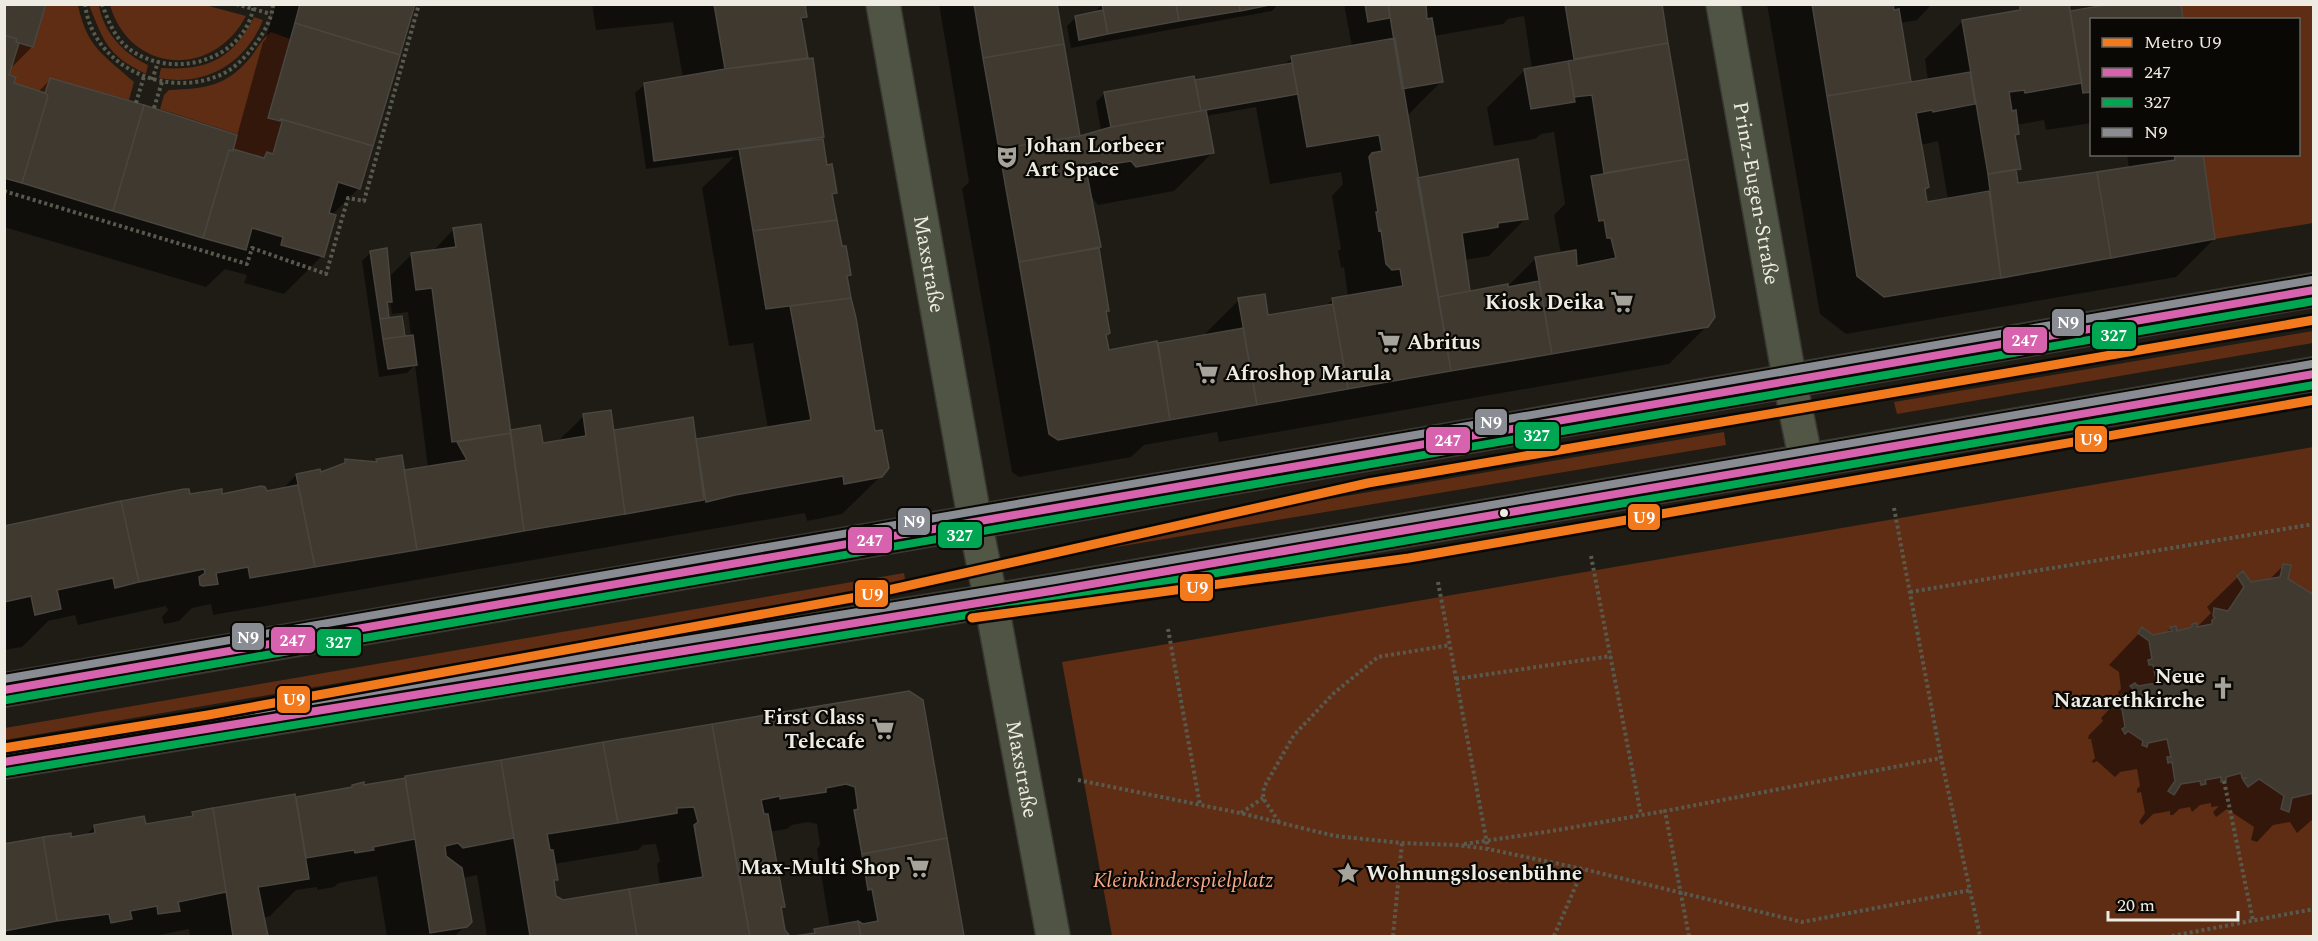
<svg xmlns="http://www.w3.org/2000/svg" width="2318" height="941" font-family="Spectral,serif">
  <style>
    .green { fill: #5f2c14 }
    .shadow { fill: #0007; fill-rule: evenodd }
    .building { fill: #3f392f; stroke: #494640; stroke-width: 1.5 }
    .lines { fill: none; stroke-linecap: round; stroke-linejoin: round }
    .minor-casing { stroke: #3a3833; stroke-width: 36 }
    .secondary-casing { stroke: #3a3833; stroke-width: 36 }
    .path { stroke: #585a4e; stroke-width: 4; stroke-dasharray: 3 3; stroke-linecap: butt }
    .minor { stroke: #505445; stroke-width: 33 }
    .secondary { stroke: #525645; stroke-width: 33 }
    .bus-1-casing { stroke: #0a0804; stroke-width: 12 }
    .bus-2-casing { stroke: #0a0804; stroke-width: 12 }
    .bus-3-casing { stroke: #0a0804; stroke-width: 12 }
    .bus-1 { stroke: #d763ae; stroke-width: 8 }
    .bus-2 { stroke: #00a651; stroke-width: 8 }
    .bus-3 { stroke: #8a8c93; stroke-width: 8 }
    .metro-1-casing { stroke: #0a0804; stroke-width: 14 }
    .metro-1 { stroke: #f3791d; stroke-width: 9 }
    .bus-dot { fill: #eeece2; stroke: #0a0804; stroke-width: 2 }
    .labels { text-anchor: middle; stroke-width: 4.5; stroke-linejoin: round; paint-order: stroke }
    .poi-label { font-size: 21px; font-weight: bold; fill: #eeece2; stroke: #0a0804; text-anchor: start }
    .street-label { font-size: 21px; fill: #eeece2; stroke: #0a0804 }
    .park-label { font-size: 21px; font-style: italic; fill: #f8a784; stroke: #0a0804 }
    .line-badge { stroke: #0a0804; stroke-width: 2 }
    .badge-label { font-size: 16px; text-anchor: middle; font-weight: bold; fill: #fff }
  </style>
  <rect width="100%" height="100%" fill="#1e1c15"/>
  <path class="green" d="M46,5H78C87,48 104,55 134,82L129,100L50,79L45,93L14,83L15,77L9,75L19,43L33,47Z
    M89,5H99C103,32 124,54 148,65L146,74C107,55 104,42 89,5Z
    M110,5H205L246,16C213,79 130,74 110,5Z
    M2181,5H2313V223L2215,239L2203,155L2298,154V20L2183,19Z
    M254,17L263,20C246,63 205,87 159,78L161,68C207,71 233,59 254,17Z
    M271,32L290,39L269,118L282,122L273,154L267,152L264,158L233,149L237,134L160,109L164,95L169,90C205,88 224,88 250,58C257,49 262,39 271,32Z
    M2313,331V343L1897,414L1894,402Z
    M1724,432L1726,445L1087,552L1085,540Z
    M2313,447V936H1112L1062,662Z
    M904,573L906,586L5,740V728Z"/>
  <path class="shadow" d="M4,4L32,47L10,69L7,76L12,84L38,92L50,80L237,136L263,42L266,39L276,4H414L359,188L332,215L322,256L284,294L244,283L247,275L225,269L206,287L4,227Z
    M592,4H803L806,17L801,22L806,58L803,61L822,137L818,141L835,193L831,197L840,247L850,275L846,279L855,319L881,476L842,514L807,521L805,513L213,615L211,604L192,608L179,621L164,624L162,617L168,610L166,606L78,625L75,615L48,621L22,647L4,650V528L189,496H221L282,490L296,475L321,474L339,467L345,461L374,463L377,461L403,472L428,468L415,365L407,373L379,377L362,261L371,252L388,278L412,254L432,252L454,229L509,432L542,445L557,442L584,416L613,432L691,419L695,441L768,429L753,343L729,346L702,188L734,157L646,169L635,93L644,85L683,78L673,22L596,30ZM390,302L392,314L408,312L411,337L404,338L400,318L388,320L386,306Z
    M939,4H1056L1078,138L1101,131L1096,102L1105,93L1194,81L1284,65L1292,58L1352,47L1344,4H1660L1713,316L1707,326L1669,364L1219,442L1217,432L1144,445L1131,457L1019,477L1012,472L962,189L969,182ZM1524,16L1532,69L1525,70L1487,108L1494,146L1535,139L1541,134L1554,132L1565,204L1554,215L1561,254L1536,258L1507,287L1468,292L1464,260L1489,256L1526,218L1416,179L1406,117L1442,81L1434,36L1503,24L1508,19ZM1256,107L1270,184L1341,172L1343,184L1332,196L1341,249L1338,251L1341,268L1344,267L1348,297L1333,299L1325,307L1267,317L1239,300L1202,337L1159,344L1156,347L1108,351L1105,336V313L1108,310L1097,249L1100,247L1090,195L1098,205L1174,191L1212,153L1206,116Z
    M1102,4H1278L1272,11L1071,48L1067,26L1076,17L1093,14Z
    M1767,4H1932L1917,20L1900,23L1910,84L1928,81L1925,59L1962,22L2015,12L2021,7L2092,20V123L2046,130L2044,120L2016,125L2018,134L2014,138L2019,168L2015,172L2017,184L2129,168L2127,154H2202L2214,239L2176,277L1846,334L1820,314ZM1938,141L1948,200L1926,204L1920,145Z
    M2284,565L2287,580L2314,597V818L2297,833L2290,822L2273,825L2257,842L2251,840L2254,827L2227,809L2216,817L2213,812L2219,806L2211,807V803L2200,805L2192,812L2190,807L2179,809L2173,815H2170V811L2153,814L2142,825L2139,822L2145,813L2141,792L2137,793V789L2140,786L2137,769L2120,772L2115,777L2097,761L2093,763L2092,761L2095,758L2091,739H2088L2089,735L2103,721L2101,718L2124,694L2119,695L2118,692L2121,689L2119,672L2109,665L2143,629L2153,637L2165,634L2171,628L2175,632L2187,630L2192,625L2196,628L2211,613L2207,607L2238,577L2250,584L2268,581Z
    M922,701L963,936H803L810,935L815,930L830,928L817,849L820,845L817,824L808,822L792,825L787,829L769,832L783,907L780,910L783,931L788,936H487L477,875L463,878L470,921L455,936H387L377,876L339,883L334,887L317,890V887L296,890L270,916L263,918L267,936H190L189,929L154,936H4V845L85,836L95,826H145L188,818L193,813L294,796L295,798L349,789L353,786L363,787L402,780L406,777ZM656,844L660,861L657,864L660,886L562,902L555,897L553,883L557,879L554,864L638,850L643,845Z"/>
  <path class="building" d="M4,4H46L33,47L16,42L17,39L4,35Z
    M300,4H415L400,55L295,23Z
    M714,4H805L807,17L801,18L808,58L725,69Z
    M974,4H1057L1064,44L983,58Z
    M1102,4H1176L1179,21L1108,34Z
    M1176,4H1239L1240,11L1179,21Z
    M1239,4H1274L1240,11Z
    M1365,4H1388L1390,18L1368,22Z
    M1388,4H1426L1427,19L1432,18L1443,82L1402,89Z
    M1565,4H1662L1668,43L1574,59Z
    M1812,4H1893L1894,10L1899,9L1911,82L1827,96Z
    M2045,4H2069L2082,83L2025,93L2024,90L2009,92L2012,111L2016,110L2019,134L2015,135L2021,169L1988,174L1962,20L2020,10V5Z
    M2111,4H2181L2183,20H2092V92L2083,93L2070,11Z
    M1103,10L1108,34L1079,40L1075,16Z
    M295,23L400,55L373,146L281,119L280,121L268,118Z
    M4,35L17,39L16,42L19,43L9,75L16,77L14,83L45,93L48,96L22,183L4,178Z
    M1395,38L1451,371L1348,389L1332,298L1403,286L1400,269L1392,270L1386,264L1381,230L1379,231L1376,212H1378L1369,157L1372,153L1382,151L1379,135L1307,147L1291,56Z
    M1668,43L1688,159L1604,173L1592,95L1574,97L1568,61Z
    M1064,44L1080,136L999,149L983,58Z
    M813,58L824,137L654,161L644,83L725,69Z
    M1568,61L1575,102L1531,109L1524,69Z
    M1292,63L1298,94L1201,111L1195,80Z
    M1970,72L1975,104L1933,112L1932,110L1916,113L1929,187L1925,189L1927,202L1989,191L2001,278L1884,297L1857,276L1827,96Z
    M1194,76L1201,111L1111,127L1104,92Z
    M50,78L144,105L113,211L22,183L48,96L45,93Z
    M144,105L237,135L233,151L229,150L203,238L113,211Z
    M1206,110L1214,153L1136,167L1131,161L1105,165L1100,161L1085,164L1101,247L1019,262L999,149L1080,136L1111,127Z
    M281,119L373,146L360,189L338,182L329,213L336,215L324,257L281,245L283,237L252,228L246,250L203,238L229,150L233,151V149L264,158L267,152L273,154L282,122Z
    M823,139L827,165L832,164L837,193L832,194L837,220L753,231L739,149Z
    M2174,154H2203L2215,239L2111,258L2097,172L2175,160Z
    M1518,159L1528,219L1498,223V227L1462,233L1470,291L1438,297L1417,178Z
    M1688,159L1715,317L1708,327L1552,354L1535,257L1576,250L1577,266L1616,258L1611,238H1607L1604,220L1599,221L1591,176Z
    M2016,169L2018,183L2097,172L2111,258L2001,278L1988,174Z
    M837,220L842,246H846L851,275L847,276L851,298L766,309L753,231Z
    M481,224L511,433L452,442L432,288L416,290L411,253L456,247L453,228Z
    M387,248L392,302H387L389,318L380,319L370,251Z
    M1099,248L1109,311H1106L1110,333L1106,335L1109,350L1157,341L1170,420L1058,440L1049,434L1019,262Z
    M1539,281L1552,354L1451,371L1438,297L1508,284V287Z
    M1265,294L1268,315L1333,304L1348,389L1257,405L1238,298Z
    M851,298L856,318L875,431L882,430L889,468L882,477L844,484L843,476L735,495L706,502L696,439L811,420L790,306Z
    M402,316L405,336L383,339L380,319Z
    M1243,328L1257,405L1170,420L1158,343Z
    M413,335L417,365L388,369L383,339Z
    M611,410L625,514L524,531L510,430L540,425L543,443L586,436L583,414Z
    M693,417L704,500L625,514L614,430Z
    M511,433L524,531L417,550L404,470L467,460L457,442Z
    M402,455L417,550L315,567L296,474L320,469L321,472L345,463V459L377,462L376,459Z
    M298,485L315,567L250,578L248,567L216,573L218,584L203,586L200,585L199,577L205,573L204,569L139,582L121,501L184,489H189L190,494L222,489V494L261,486L265,487L267,491Z
    M121,501L139,582L115,588L113,578L57,590L61,609L35,615L31,596L4,602V526Z
    M2283,564L2291,565L2288,579L2314,595V793L2292,798L2289,812L2281,809L2284,796L2259,779L2248,787L2243,780L2246,778H2242L2241,773L2226,777V781H2224L2221,782V777L2205,780L2206,784L2201,785L2200,781L2181,784L2174,795L2168,791L2175,781L2172,762L2168,763L2167,757H2171L2167,739L2148,743L2147,747L2142,745L2143,741L2128,731L2125,734L2122,729L2125,727L2122,709L2118,708L2119,703L2123,704L2133,689L2130,686L2135,683L2138,686L2157,683L2153,665H2149L2148,660L2152,659L2149,641L2138,633L2142,627L2153,635L2172,631L2170,627L2176,626L2177,631L2192,627V624L2197,623V627L2212,624V620L2215,618L2213,616L2214,608L2228,611L2244,587L2237,576L2243,571L2251,582L2280,577Z
    M909,691L923,700L947,838L862,854L854,810L858,809L855,787L846,784L826,788V792L780,799V796L761,800L764,814H768L778,870L739,877L712,724Z
    M712,724L750,936H637L629,889L703,877L694,825L698,822L694,807L677,808V813L618,823L603,742Z
    M603,742L618,823L547,834L550,850H553L558,880H554L556,896L563,900L629,889L637,936H530L501,760Z
    M501,760L514,838L463,848L458,843L445,846L446,856L462,868L472,922L467,927L430,933L405,776Z
    M405,778L415,839L373,847L374,850L355,853L354,850L306,858L296,797L352,787V785L364,782V785Z
    M295,794L309,879L258,887L268,936H233L213,808Z
    M213,808L226,892L178,902L180,911L158,914L157,906L130,911L132,919L111,923L109,914L57,921L43,837L71,833V837L95,833L94,825L144,816L146,824L193,816L192,812Z
    M43,837L57,921L4,931V844Z
    M947,838L964,936H861L858,921L863,924L878,921L872,889L868,890L862,854Z
    M778,870L785,907H781L785,930L790,936H750L739,877Z
    M858,921L861,936H794L815,933L814,929Z"/>
  <g class="lines">
    <g class="minor-casing">
      <g id="minor">
        <path id="s1" d="M883,4L975,522"/>
        <path id="s2" d="M1723,4L1790,382"/>
        <path id="s3" d="M991,601L1053,936"/>
      </g>
    </g>
    <g class="secondary-casing">
      <path id="secondary" d="M1790,382L1806,461
        M975,522L991,601
        M4,690L2314,290
        M4,762L1057,590L2314,374"/>
    </g>
    <path class="path" d="M85,4C92,65 162,97 215,77C231,72 244,59 254,46C263,34 272,20 273,4
      M102,4C108,20 114,37 128,48C170,81 246,62 254,4
      M236,4L271,14
      M152,80L158,62
      M136,103L144,76
      M154,108L162,82
      M4,191L247,264L252,248L326,274L348,198L364,201L419,4
      M1894,508L1941,758L1980,936
      M1591,556L1641,815
      M1438,582L1488,849
      M1910,592L2314,524
      M1168,629L1200,805
      M1456,679L1611,656
      M1078,780L1240,813L1335,836L1402,843L1457,845L1488,849L1583,869L1802,922L1971,890
      M2224,781L2253,921
      M1241,813L1263,798
      M1279,822L1263,798L1264,787L1294,735L1334,693L1378,657L1450,645
      M1464,844L1552,831L1665,811
      M1393,936L1402,843
      M1554,936L1583,869
      M1689,936L1665,811L1941,758
      M2172,936L2314,909"/>
    <use href="#minor" class="minor"/>
    <use href="#secondary" class="secondary"/>
    <g class="bus-1-casing">
      <path id="bus-1" d="M4,690L2314,290
        M4,762L1057,590L2314,374"/>
    </g>
    <g class="bus-2-casing">
      <path id="bus-2" d="M6,700L2314,301
        M6,772L1059,600L2314,385"/>
    </g>
    <g class="bus-3-casing">
      <path id="bus-3" d="M4,679L2312,280
        M4,751L1055,580L2312,364"/>
    </g>
    <use href="#bus-1" class="bus-1"/>
    <use href="#bus-2" class="bus-2"/>
    <use href="#bus-3" class="bus-3"/>
    <g class="metro-1-casing">
      <path id="metro-1" d="M972,618L1409,558L2314,400
        M4,748L208,715L857,597L1368,483L2314,320"/>
    </g>
    <use href="#metro-1" class="metro-1"/>
  </g>
  <defs>
    <g id="theatre-bare" transform="scale(1.8)"><path d="M-5-5.5Q0-4 5-5.5V0Q5 5 0 6Q-5 5-5 0ZM-3.3-2.5H-1v1.5H-3.3ZM1-2.5H3.3v1.5H1ZM-2.8 1Q0 5.5 2.8 1Z" fill="#a5a39a" stroke="#0a0804" stroke-width="2.5" paint-order="stroke"/></g>
    <g id="supermarket-bare" transform="scale(1.8)"><path d="M-6-5.5h2.5l.6 2H6L4.5 2H-2.5L-4.4-4H-6ZM-1.5 3.2a1.3 1.3 0 1 0 .1 0ZM3 3.2a1.3 1.3 0 1 0 .1 0Z" fill="#a5a39a" stroke="#0a0804" stroke-width="2.5" paint-order="stroke"/></g>
    <g id="church-bare" transform="scale(1.8)"><path d="M-1.2-6h2.4v3.5h3.3v2.4h-3.3V6h-2.4V-.1h-3.3v-2.4h3.3Z" fill="#a5a39a" stroke="#0a0804" stroke-width="2.5" paint-order="stroke"/></g>
    <g id="sight-bare" transform="scale(1.8)"><path d="M0-6L1.8-2.2L6-1.7L2.9 1.2L3.7 5.4L0 3.3L-3.7 5.4L-2.9 1.2L-6-1.7L-1.8-2.2Z" fill="#a5a39a" stroke="#0a0804" stroke-width="2.5" paint-order="stroke"/></g>
  </defs>
  <g fill-rule="evenodd">
    <use href="#theatre-bare" x="1007" y="157"/>
    <use href="#supermarket-bare" x="1622" y="302"/>
    <use href="#supermarket-bare" x="1389" y="342"/>
    <use href="#supermarket-bare" x="1207" y="373"/>
    <use href="#church-bare" x="2223" y="688"/>
    <use href="#supermarket-bare" x="883" y="729"/>
    <use href="#supermarket-bare" x="918" y="867"/>
    <use href="#sight-bare" x="1348" y="873"/>
  </g>
  <circle class="bus-dot" cx="1504" cy="513" r="5"/>
  <g class="labels">
    <g class="poi-label">
      <text x="1025" y="152">Johan Lorbeer<tspan x="1025" dy="24">Art Space</tspan></text>
      <text x="1604" y="309" text-anchor="end">Kiosk Deika</text>
      <text x="1407" y="349">Abritus</text>
      <text x="1225" y="380">Afroshop Marula</text>
      <text x="2205" y="683" text-anchor="end">Neue<tspan x="2205" dy="24">Nazarethkirche</tspan></text>
      <text x="865" y="724" text-anchor="end">First Class<tspan x="865" dy="24">Telecafe</tspan></text>
      <text x="900" y="874" text-anchor="end">Max-Multi Shop</text>
      <text x="1366" y="880">Wohnungslosenbühne</text>
    </g>
    <g class="street-label">
      <text dy="7" stroke="none"><textPath href="#s2" startOffset="192">Prinz-Eugen-Straße</textPath></text>
      <text dy="7" stroke="none"><textPath href="#s1" startOffset="264">Maxstraße</textPath></text>
      <text dy="7" stroke="none"><textPath href="#s3" startOffset="171">Maxstraße</textPath></text>
    </g>
    <g class="park-label">
      <text x="1183" y="887">Kleinkinderspielplatz</text>
    </g>
  </g>
  <g class="line-badge">
    <rect x="2051" y="308" width="34" height="29" rx="6" fill="#8a8c93"/>
    <rect x="2091" y="321" width="46" height="29" rx="6" fill="#00a651"/>
    <rect x="2002" y="326" width="46" height="28" rx="6" fill="#d763ae"/>
    <rect x="1474" y="408" width="34" height="28" rx="6" fill="#8a8c93"/>
    <rect x="1514" y="421" width="46" height="29" rx="6" fill="#00a651"/>
    <rect x="2074" y="425" width="34" height="28" rx="6" fill="#f3791d"/>
    <rect x="1425" y="426" width="46" height="28" rx="6" fill="#d763ae"/>
    <rect x="1627" y="503" width="34" height="28" rx="6" fill="#f3791d"/>
    <rect x="897" y="507" width="34" height="29" rx="6" fill="#8a8c93"/>
    <rect x="937" y="521" width="46" height="28" rx="6" fill="#00a651"/>
    <rect x="847" y="526" width="46" height="28" rx="6" fill="#d763ae"/>
    <rect x="1179" y="573" width="35" height="29" rx="6" fill="#f3791d"/>
    <rect x="854" y="579" width="35" height="29" rx="6" fill="#f3791d"/>
    <rect x="231" y="622" width="34" height="29" rx="6" fill="#8a8c93"/>
    <rect x="270" y="626" width="46" height="28" rx="6" fill="#d763ae"/>
    <rect x="316" y="628" width="46" height="29" rx="6" fill="#00a651"/>
    <rect x="276" y="685" width="35" height="29" rx="6" fill="#f3791d"/>
  </g>
  <g class="badge-label">
    <text x="2068" y="328">N9</text>
    <text x="2114" y="341">327</text>
    <text x="2025" y="346">247</text>
    <text x="1491" y="428">N9</text>
    <text x="1537" y="441">327</text>
    <text x="2091" y="445">U9</text>
    <text x="1448" y="446">247</text>
    <text x="1644" y="523">U9</text>
    <text x="914" y="527">N9</text>
    <text x="960" y="541">327</text>
    <text x="870" y="546">247</text>
    <text x="1197" y="593">U9</text>
    <text x="872" y="600">U9</text>
    <text x="248" y="643">N9</text>
    <text x="293" y="646">247</text>
    <text x="339" y="648">327</text>
    <text x="294" y="705">U9</text>
  </g>
  <rect width="2318" height="941" fill="none" stroke="#eeece2" stroke-width="12"/>
  <rect x="2090" y="18" width="210" height="138" fill="#0a0804" stroke="#65635d" stroke-width="1.5"/>
  <rect x="2102" y="38" width="30" height="9" fill="#f3791d" stroke="#65635d" stroke-width="1.5"/>
  <text x="2144" y="48" font-size="18" fill="#eeece2">Metro U9</text>
  <rect x="2102" y="68" width="30" height="9" fill="#d763ae" stroke="#65635d" stroke-width="1.5"/>
  <text x="2144" y="78" font-size="18" fill="#eeece2">247</text>
  <rect x="2102" y="98" width="30" height="9" fill="#00a651" stroke="#65635d" stroke-width="1.5"/>
  <text x="2144" y="108" font-size="18" fill="#eeece2">327</text>
  <rect x="2102" y="128" width="30" height="9" fill="#8a8c93" stroke="#65635d" stroke-width="1.5"/>
  <text x="2144" y="138" font-size="18" fill="#eeece2">N9</text>
  <path d="M2108 911v9h130v-9" fill="none" stroke="#eeece2" stroke-width="3"/>
  <text x="2117" y="911" font-size="18" fill="#eeece2" stroke="#0a0804" stroke-width="4.5" paint-order="stroke">20 m</text>
</svg>
